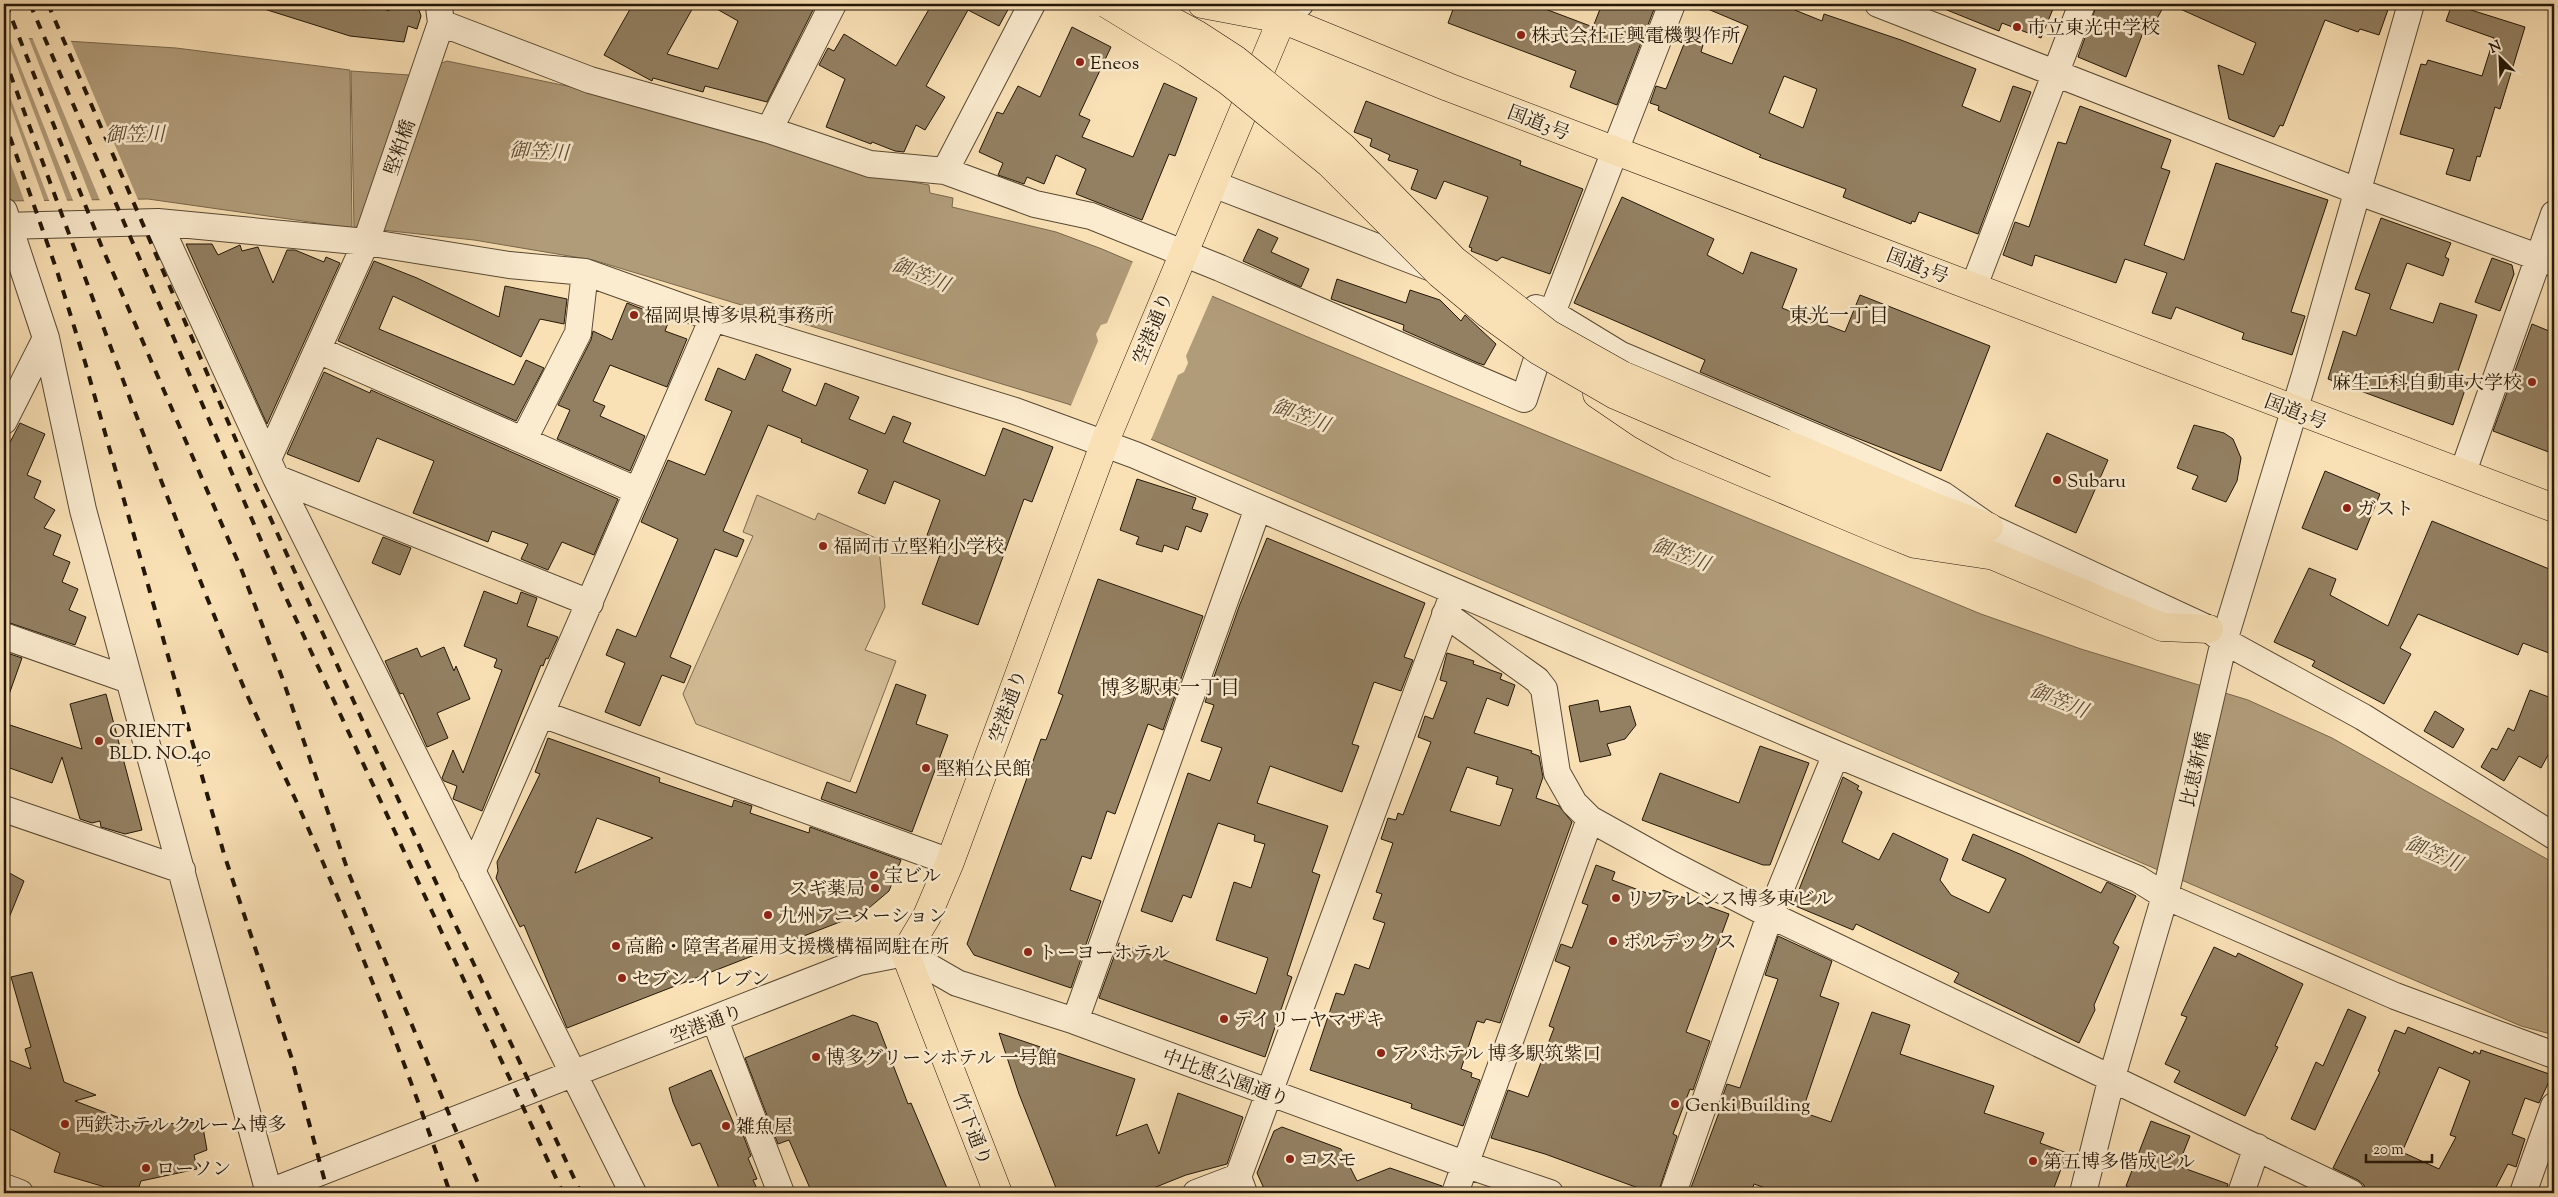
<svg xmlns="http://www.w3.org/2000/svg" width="2558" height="1197" font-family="'Sorts Mill Goudy','Noto Serif JP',serif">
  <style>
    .pitch { fill: #d5be98; stroke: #7c6a50 }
    .water { fill: #b19c7a; stroke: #79674c }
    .pier { fill: #f9e0b5 }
    .building { fill: #938062; stroke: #241708; fill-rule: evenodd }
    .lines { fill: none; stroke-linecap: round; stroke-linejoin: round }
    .minor-casing { stroke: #594933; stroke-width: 28 }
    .highway-casing { stroke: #241708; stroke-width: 29 }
    .minor { stroke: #fbebcf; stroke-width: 26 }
    .highway { stroke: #f9e0b5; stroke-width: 28 }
    .rail { stroke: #241708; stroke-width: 4; stroke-dasharray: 9 9; stroke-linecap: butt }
    .highway-bridge-casing { stroke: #241708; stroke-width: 29; stroke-linecap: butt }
    .highway-bridge { stroke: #f9e0b5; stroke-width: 28 }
    .poi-dot { fill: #8f2418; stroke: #fbebcf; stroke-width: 2 }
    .labels { text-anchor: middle; stroke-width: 5; stroke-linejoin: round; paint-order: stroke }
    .poi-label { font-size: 19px; fill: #241708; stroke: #fbebcf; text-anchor: start }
    .street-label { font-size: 19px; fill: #241708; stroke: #fbebcf }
    .water-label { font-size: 20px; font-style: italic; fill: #5c4c36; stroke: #fbebcf }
    .neighbourhood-label { font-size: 20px; fill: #241708; stroke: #fbebcf }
  </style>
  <rect width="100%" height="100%" fill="#f9e0b5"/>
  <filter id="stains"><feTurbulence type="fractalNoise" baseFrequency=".004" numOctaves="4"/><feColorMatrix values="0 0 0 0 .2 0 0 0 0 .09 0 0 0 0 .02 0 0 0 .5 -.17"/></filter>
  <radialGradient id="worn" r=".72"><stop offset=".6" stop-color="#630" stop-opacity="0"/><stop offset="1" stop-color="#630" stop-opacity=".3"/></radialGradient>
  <path class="pitch" d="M757,495L815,520L818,513L878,539L885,607L865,650L896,661L850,782L696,724L683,694L753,536L743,532Z"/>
  <path class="water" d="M4,37L176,48L350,70L352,228L148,199L4,201Z
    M447,61L586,90L750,132L867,174L929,185L930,193L953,198L952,207L1056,232L1102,249L1310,338L1981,614L2081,649L2248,700L2332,738L2554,863V1035L2521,1026L1635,645L1068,404L593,260L474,240L354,227L351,71L409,75Z"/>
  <path class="pier" d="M4,35H5L68,203H50L4,81Z
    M8,35L28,36L93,203H74Z
    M32,37L70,39L139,202L101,203Z
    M4,88L45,203H25L4,145Z
    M1134,259L1213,294L1186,356L1188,363L1184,372L1178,375L1150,442L1070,408L1098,341L1096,334L1101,325L1107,323Z"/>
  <path class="building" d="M262,4H344L365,10L367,4H371L389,11L391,4H417L421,16L417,29L408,26L404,42L350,36L261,8Z
    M633,4H695L667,54L718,69L738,21L708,4H816L767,102L705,86L703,92L653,78L652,81L604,55Z
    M932,4H1011L999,26L968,10L926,86L945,97L925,130L916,125L904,152L895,151L872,142L871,144L826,127L845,79L819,65L828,48L834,51L844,34L896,66Z
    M1455,4H1532L1593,27L1602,4H1656L1617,105L1570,87L1576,71L1448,23Z
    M1696,4H1780L1822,21L1824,14L1901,40L1976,69L1962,106L2000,122L2013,86L2031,92L1978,234L1919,212L1915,222L1912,221L1911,224L1843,197L1846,189L1759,157L1761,155L1658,110L1659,106L1650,103L1656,86L1666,89L1686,39L1703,45L1701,52L1732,64L1748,26ZM1784,76L1817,89L1803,128L1769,113Z
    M1932,4H2055L2041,38L2002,23L1999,31Z
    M2097,4H2165L2149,33L2144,30L2126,77L2078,57Z
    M2169,4H2390L2379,35L2360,29L2358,32L2325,20L2283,126L2280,125L2274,137L2229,119L2218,65L2243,75L2256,43Z
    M2452,4L2525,27L2500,109L2495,107L2480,157L2477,156L2470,181L2446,174L2454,149L2400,134L2421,64L2426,65L2428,60L2482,76L2494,38L2446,21Z
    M1072,27L1111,47L1079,115L1090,120L1082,137L1133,157L1164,83L1197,98L1175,156L1169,154L1142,220L1076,194L1086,169L1056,155L1044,184L1027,177L1024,184L998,175L1003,163L979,152L997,112L1003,114L1018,86L1040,97Z
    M1366,101L1521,161L1520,165L1583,189L1550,274L1502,257L1497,261L1471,251L1472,248L1469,247L1488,197L1444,181L1436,199L1411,189L1418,170L1388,160L1390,155L1370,146L1372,139L1354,132Z
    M2080,106L2171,140L2161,168L2170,171L2144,245L2184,260L2216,163L2328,200L2291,312L2305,316L2292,355L2242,339L2244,333L2176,307L2171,319L2152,313L2167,273L2125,259L2116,283L2035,255L2032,266L2003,255L2015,222L2029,227L2058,142L2066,144Z
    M1622,197L1714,239L1707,255L1743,274L1751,252L1797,269L1782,308L1845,332L1860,295L1990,346L1941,471L1849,435L1700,372L1705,360L1574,303Z
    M2381,218L2451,243L2445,257L2449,259L2443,276L2407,263L2390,309L2433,323L2440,303L2477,315L2457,374L2469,378L2453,425L2328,379L2343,331L2356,336L2370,294L2355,289Z
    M1258,229L1278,238L1271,252L1309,269L1301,287L1243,261Z
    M186,244H212L218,255L240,245L242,251L258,247L273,283L287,250H295L324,262L326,257L340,263L267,424Z
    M2492,258L2512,265L2514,274L2500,311L2475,302Z
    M374,261L417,278L499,317L505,286L567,299L564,324L540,319L521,357L393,296L379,329L514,385L526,360L544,368L516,421L338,341Z
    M1337,279L1406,303L1410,290L1440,300L1461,321L1465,315L1496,344L1484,365L1478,363L1403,330L1404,325L1331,299Z
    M627,303L650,312L649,316L668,323L665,331L687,339L667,387L610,365L593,401L605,406L600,416L645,436L630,471L557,439L570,410L558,405L591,340L593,331L612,340Z
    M2532,324L2554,333V454L2493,431Z
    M756,354L791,369L782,391L816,406L825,383L859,397L849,419L885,434L893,416L911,423L903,442L985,476L1003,428L1053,447L1032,502L1024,499L978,625L922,604L941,552L923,546L940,500L894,481L885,504L858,493L868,470L801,442L802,439L768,425L723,531L744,540L737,557L715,549L670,657L691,666L684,683L662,675L640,726L605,712L625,663L606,655L617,629L636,637L678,539L641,522L668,460L705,475L732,411L705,400L718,368L745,380Z
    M324,372L370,393L371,390L618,499L594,555L562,542L548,570L521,559L528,544L492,531L488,542L413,513L434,461L377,438L359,482L287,454Z
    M20,423L45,434L27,475L41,481L34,498L55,510L44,528L61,535L53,555L70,562L62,582L78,589L69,610L86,617L75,645L4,621V454Z
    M2194,425L2224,433L2233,439L2241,458L2237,481L2226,502L2192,489L2198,476L2177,468Z
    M2047,433L2108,460L2076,533L2015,506Z
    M2325,471L2380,494L2357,550L2302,528Z
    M1137,479L1196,498L1192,509L1208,514L1201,532L1186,526L1178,550L1164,545L1162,552L1136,544L1139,537L1120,530Z
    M2432,521L2554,571V655L2523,643L2518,655L2418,614L2400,648L2411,654L2384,704L2312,666L2315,661L2274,642L2309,568L2336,579L2330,595L2388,626Z
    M383,537L411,548L400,575L372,563Z
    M1267,538L1425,603L1404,657L1413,660L1401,691L1374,682L1352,744L1359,746L1342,792L1270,766L1257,803L1328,826L1312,872L1320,875L1287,975L1292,977L1265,1057L1099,998L1119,943L1256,994L1268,958L1216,940L1234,882L1251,888L1265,844L1254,841L1255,835L1218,823L1191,898L1183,895L1172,922L1141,911L1188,773L1210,781L1222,748L1201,741L1214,705L1205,702L1240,604Z
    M1098,579L1203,616L1163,730L1148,724L1115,814L1107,811L1091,859L1082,856L1070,890L1101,901L1071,988L974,955L967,944L1041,739L1046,740L1063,695L1058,693Z
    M484,591L517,604L521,592L537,598L527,626L558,637L548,659L546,658L543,666L541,665L482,811L453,799L457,786L444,781L442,778L453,750L463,773L502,670L494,667L497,659L464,646Z
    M444,647L454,671L456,666L470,699L437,713L448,738L427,747L403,693L400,694L385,661L417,648L421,657Z
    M4,652L22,658L6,703L4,702Z
    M1447,653L1474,661L1473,664L1502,674L1500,679L1515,685L1508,706L1487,698L1474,733L1532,751L1531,753L1539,756L1543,777L1536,798L1559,806L1572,822L1500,1023L1486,1019L1484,1023L1477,1021L1461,1069L1472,1073L1471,1077L1480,1080L1463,1126L1411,1108L1412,1104L1310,1070L1336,993L1344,995L1355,964L1369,969L1385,923L1373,919L1382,894L1376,892L1393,843L1381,839L1388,818L1396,820L1398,813L1403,815L1431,742L1418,737L1425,716L1433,719L1447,682L1440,680ZM1467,767L1498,777L1496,784L1513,789L1500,826L1450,811Z
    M896,684L926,695L916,724L948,735L912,832L821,799L827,782L856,793Z
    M2530,690L2554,699V744L2541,768L2519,756L2504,781L2481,767L2492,748L2497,750L2508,728L2514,731Z
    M106,694L142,830L125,834L101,827L100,821L92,823L80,819L62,757L52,783L4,766V723L82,749L70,704Z
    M1598,700L1600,712L1630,706L1636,725L1625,739L1607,744L1611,755L1580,762L1569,706Z
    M2435,711L2464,729L2453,748L2424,731Z
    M548,738L660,778L659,782L732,807L734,800L752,806L750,813L809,833L810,827L901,860L889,891L863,913L567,1028L524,925L520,927L496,878L498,871L497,862L540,774L535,772ZM597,818L653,838L575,873Z
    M1760,746L1809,763L1770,865H1763L1642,820L1660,773L1739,803Z
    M1843,777L1859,786L1857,789L1862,792L1842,842L1879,860L1893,833L1948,859L1940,880L1951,895L1989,913L2006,879L1962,860L1973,834L2022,855L2101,893L2107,882L2136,896L2113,943L2119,947L2094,1005L2095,1010L2079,1043L1954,982L1959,973L1856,924L1853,930L1793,905Z
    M1596,865L1615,872L1612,880L1660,898L1663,890L1729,914L1686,1032L1710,1041L1693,1090L1690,1089L1673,1134L1677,1136L1658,1193H1652L1545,1154L1491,1138L1508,1090L1528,1097L1554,1028L1549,1026L1570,967L1555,961L1561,944L1572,948L1588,905L1582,903Z
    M4,870L24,881L4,930Z
    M1778,936L1832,961L1820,996L1839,1003L1802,1112L1831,1122L1872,1012L1910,1025L1900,1054L1994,1086L1984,1113L2044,1133L2040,1143L2067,1153L2052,1193H1780L1754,1184L1751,1193H1689L1723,1102L1721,1101L1727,1084L1740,1088L1778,979L1765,975Z
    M2214,947L2236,957L2238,953L2303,984L2275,1046L2278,1047L2245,1116L2174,1082L2180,1071L2165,1064L2187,1017L2181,1015Z
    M32,972L64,1082L96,1095L75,1101L125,1120L126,1126L202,1122L207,1150L194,1155L197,1169L141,1181L139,1187H105L54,1172L60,1153L4,1126V1058L31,1069L25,1049L31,1047L11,977Z
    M2348,1009L2366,1017L2315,1130L2291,1119L2316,1062L2323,1066Z
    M853,1015L877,1023L908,1104L911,1103L949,1193H812L789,1140L778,1144L745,1058Z
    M2408,1027L2473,1054L2474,1051L2480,1054L2481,1050L2552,1075L2539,1103L2525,1098L2512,1134L2525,1139L2516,1167L2508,1164L2493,1193H2366L2364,1185L2358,1180L2333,1168L2380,1072L2378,1071L2395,1030L2405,1034ZM2439,1067L2470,1081L2450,1135L2456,1137L2439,1169L2402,1152Z
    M999,1033L1135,1079L1116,1136L1147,1124L1159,1154L1178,1093L1243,1117L1227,1164L1186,1175L1141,1193H1058L1019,1094Z
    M711,1070L738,1134L742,1132L751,1156L748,1158L757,1179L753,1180L759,1193H721L700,1143L692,1146L673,1102L669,1088Z
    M2151,1121L2190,1136L2178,1166L2228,1184L2226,1193H2145L2126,1186Z
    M1282,1127L1341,1149L1357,1181L1390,1168L1442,1186L1440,1193H1266L1257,1173L1274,1131Z"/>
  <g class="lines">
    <g class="minor-casing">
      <path id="minor" d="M1878,4L2370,196L2554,263
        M1282,19L1300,4
        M441,23L590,80L769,130L870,164L945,171L1035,204L1091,216L1220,268L1524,399L1552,313L1672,4
        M769,130L833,4
        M945,171L1032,4
        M1213,184L1437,270
        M4,211L46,338L83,510L269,1193
        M158,222L276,478L633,1193
        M4,226L158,222L366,242L509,265L585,272L713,318L1015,411L1135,455L1836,754L2138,879L2165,896L2395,996L2554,1055
        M1974,286L2082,4
        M1536,308L1552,313L1621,355L1850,452L1943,495L1989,527L2209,629L2224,641L2363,717L2554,836
        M318,350L638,491
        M4,421L46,338
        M524,439L578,333L585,272
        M268,459L366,242L441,23L439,7L441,4
        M2463,472L2554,214
        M276,478L590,603
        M1445,614L1537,680L1544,689L1557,773L1574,803L1590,819L1671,864L1770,915L2351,1193
        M4,636L129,680
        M542,714L950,862
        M4,809L182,870
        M472,872L713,318
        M715,1020L781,1193
        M1075,1021L1258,508
        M4,1187L20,1193
        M267,1193L859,962L905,953L957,983L1075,1021L1464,1164L1550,1193
        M1196,1193L1238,1177
        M1244,1193L1238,1177L1452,597
        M1455,1193L1590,819
        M1673,1193L1770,915L1836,754
        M2083,1193L2112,1077L2165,896L2224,641L2305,375L2411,4
        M2241,1193L2257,1147
        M2523,1193L2554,1106"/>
    </g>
    <g class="highway-casing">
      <path id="highway" d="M1202,4L1281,19
        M1261,4L1282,19L1448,87L2554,508
        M1597,394L1641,424L1680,446L1880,530L1915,544L1995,556
        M1784,443L1937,508L1989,527
        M1776,464L2162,627L2209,629
        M998,1193L905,953L927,916L950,862L1108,434L1282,19"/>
    </g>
    <use href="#minor" class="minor"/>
    <use href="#highway" class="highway"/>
    <path class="rail" d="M6,4L101,245L242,571L283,680L349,874L482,1193
      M30,4L281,587L563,1193
      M48,4L254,482L449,911L581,1193
      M4,57C82,268 157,480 244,688C261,727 280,766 298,805C354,932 406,1062 450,1193
      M4,120L57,271L85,362L224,854L291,1056L328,1193"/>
    <g class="highway-bridge-casing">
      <path id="highway-bridge" d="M1107,4L1187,53L1228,81L1330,164L1440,274L1488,314L1539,351L1615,395L1776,464
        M1140,4L1196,34L1236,60L1343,147L1454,260L1549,334L1622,375L1784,443"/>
    </g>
    <use href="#highway-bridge" class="highway-bridge"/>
  </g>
  <g class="poi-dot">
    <circle cx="2017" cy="27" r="5"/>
    <circle cx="1521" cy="35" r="5"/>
    <circle cx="1080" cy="62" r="5"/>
    <circle cx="634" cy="315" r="5"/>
    <circle cx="2532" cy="382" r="5"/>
    <circle cx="2057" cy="480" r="5"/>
    <circle cx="2347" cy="508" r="5"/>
    <circle cx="823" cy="546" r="5"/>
    <circle cx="99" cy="741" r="5"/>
    <circle cx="926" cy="768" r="5"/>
    <circle cx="874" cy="875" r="5"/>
    <circle cx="875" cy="888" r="5"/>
    <circle cx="1616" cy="898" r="5"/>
    <circle cx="768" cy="915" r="5"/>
    <circle cx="1613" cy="941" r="5"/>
    <circle cx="616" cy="946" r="5"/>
    <circle cx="1028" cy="952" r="5"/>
    <circle cx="622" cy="978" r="5"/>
    <circle cx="1224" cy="1019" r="5"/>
    <circle cx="1381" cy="1053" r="5"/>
    <circle cx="816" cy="1057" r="5"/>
    <circle cx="1675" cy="1104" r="5"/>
    <circle cx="65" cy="1124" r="5"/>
    <circle cx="726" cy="1126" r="5"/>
    <circle cx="1290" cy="1159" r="5"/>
    <circle cx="2033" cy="1161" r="5"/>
    <circle cx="146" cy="1168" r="5"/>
  </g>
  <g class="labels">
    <g class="poi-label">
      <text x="2027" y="34">市立東光中学校</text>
      <text x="1531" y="42">株式会社正興電機製作所</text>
      <text x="1090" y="69">Eneos</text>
      <text x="644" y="322">福岡県博多県税事務所</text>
      <text x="2522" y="389" text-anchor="end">麻生工科自動車大学校</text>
      <text x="2067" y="487">Subaru</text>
      <text x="2357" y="515">ガスト</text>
      <text x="833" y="553">福岡市立堅粕小学校</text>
      <text x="109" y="737">ORIENT<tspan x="109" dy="22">BLD. NO.40</tspan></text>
      <text x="936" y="775">堅粕公民館</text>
      <text x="884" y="882">宝ビル</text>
      <text x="865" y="895" text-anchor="end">スギ薬局</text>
      <text x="1626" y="905">リファレンス博多東ビル</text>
      <text x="778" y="922">九州アニメーション</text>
      <text x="1623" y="948">ボルデックス</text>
      <text x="626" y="953">高齢・障害者雇用支援機構福岡駐在所</text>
      <text x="1038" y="959">トーヨーホテル</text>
      <text x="632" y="985">セブン-イレブン</text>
      <text x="1234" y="1026">デイリーヤマザキ</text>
      <text x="1391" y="1060">アパホテル 博多駅筑紫口</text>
      <text x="826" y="1064">博多グリーンホテル 一号館</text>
      <text x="1685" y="1111">Genki Building</text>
      <text x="75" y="1131">西鉄ホテル クルーム博多</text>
      <text x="736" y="1133">雑魚屋</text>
      <text x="1300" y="1166">コスモ</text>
      <text x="2043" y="1168">第五博多偕成ビル</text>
      <text x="156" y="1175">ローソン</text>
    </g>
    <g class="street-label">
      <text transform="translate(1539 122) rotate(21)" y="7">国道3号</text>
      <text transform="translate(399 147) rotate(-71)" y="7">堅粕橋</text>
      <text transform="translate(1918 265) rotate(21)" y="7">国道3号</text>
      <text transform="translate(1152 328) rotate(-68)" y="7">空港通り</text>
      <text transform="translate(2296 411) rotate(21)" y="7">国道3号</text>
      <text transform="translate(1007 706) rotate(-70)" y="7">空港通り</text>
      <text transform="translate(2195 769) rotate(-77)" y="7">比恵新橋</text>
      <text transform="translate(706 1023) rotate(-21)" y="7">空港通り</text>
      <text transform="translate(1226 1077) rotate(20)" y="7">中比恵公園通り</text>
      <text transform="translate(973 1129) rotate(69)" y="7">竹下通り</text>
    </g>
    <g class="water-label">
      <text transform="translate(135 134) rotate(-1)" y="7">御笠川</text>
      <text transform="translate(539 151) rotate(3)" y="7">御笠川</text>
      <text transform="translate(921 274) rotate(22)" y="7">御笠川</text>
      <text transform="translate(1301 415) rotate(20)" y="7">御笠川</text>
      <text transform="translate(1681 554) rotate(20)" y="7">御笠川</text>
      <text transform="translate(2059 700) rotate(22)" y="7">御笠川</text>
      <text transform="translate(2434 853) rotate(23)" y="7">御笠川</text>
    </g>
    <g class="neighbourhood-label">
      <text x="1839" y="322">東光一丁目</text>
      <text x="1170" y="694">博多駅東一丁目</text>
    </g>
  </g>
  <rect width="2558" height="1197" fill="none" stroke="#f9e0b5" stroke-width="20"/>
  <rect x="5" y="5" width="2548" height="1187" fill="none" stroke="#241708" stroke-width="2.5"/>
  <rect x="10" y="10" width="2538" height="1177" fill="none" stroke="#241708"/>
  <g transform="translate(2500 58) rotate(336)" stroke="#fbebcf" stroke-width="4" paint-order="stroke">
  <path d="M0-4L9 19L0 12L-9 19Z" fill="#241708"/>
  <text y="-8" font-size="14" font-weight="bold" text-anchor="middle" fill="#241708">N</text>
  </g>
  <path d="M2366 1154v8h66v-8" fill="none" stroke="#241708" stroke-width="2.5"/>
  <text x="2373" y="1154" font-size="15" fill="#241708" stroke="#fbebcf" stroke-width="4" paint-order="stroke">20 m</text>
  <rect width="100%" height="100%" filter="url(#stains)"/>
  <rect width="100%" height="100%" fill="url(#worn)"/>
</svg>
